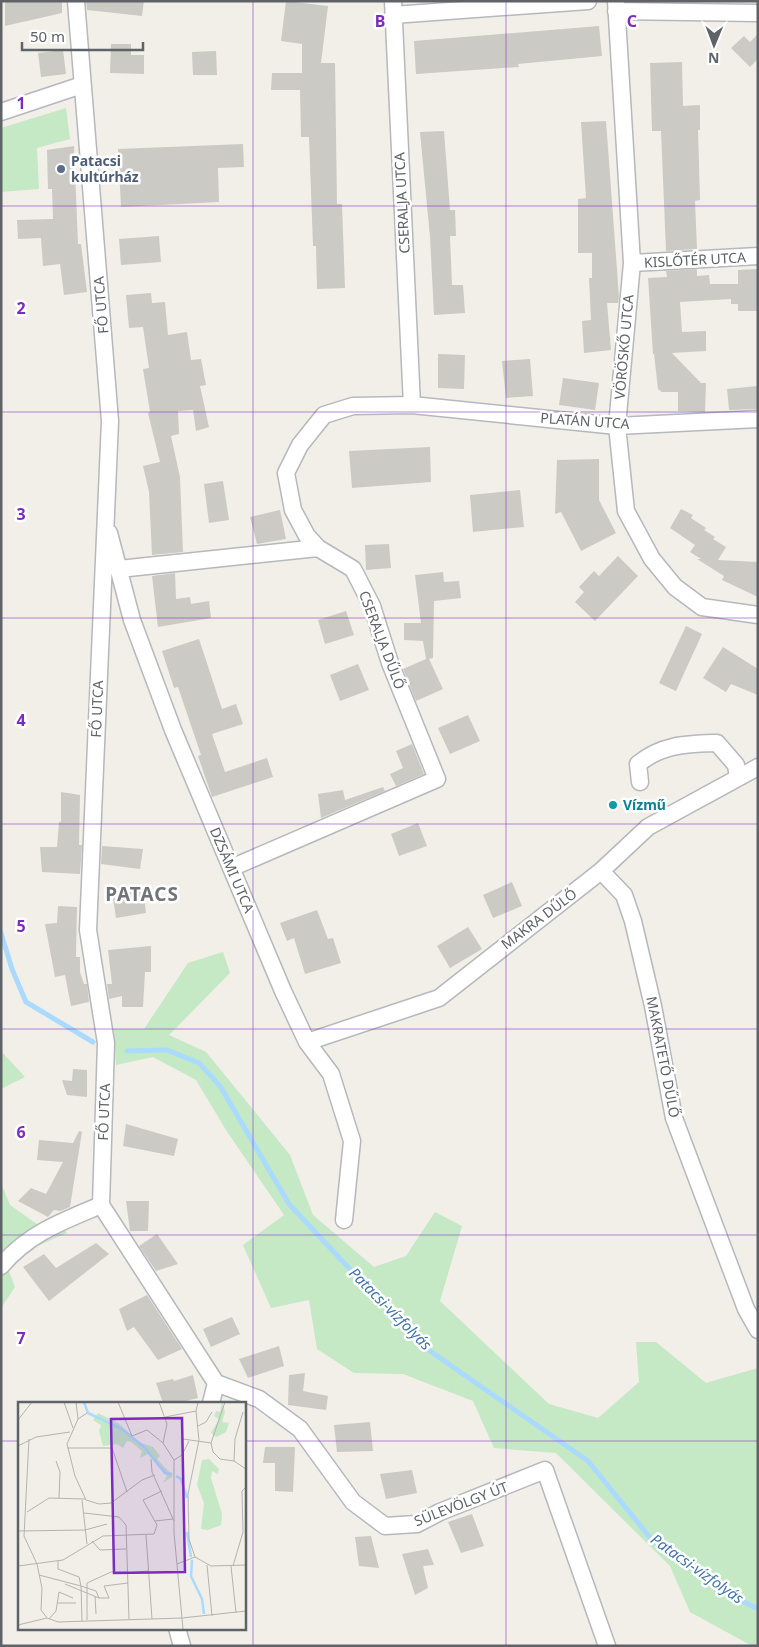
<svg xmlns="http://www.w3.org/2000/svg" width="759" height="1647" font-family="'Noto Sans',sans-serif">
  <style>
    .green { fill: #c5e8c5 }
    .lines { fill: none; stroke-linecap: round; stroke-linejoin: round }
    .stream { stroke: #aadaff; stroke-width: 5 }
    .building { fill: #cccac5 }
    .minor-casing { stroke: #b5b8bc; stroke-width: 19 }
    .minor { stroke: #fff; stroke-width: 16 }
    .grid { fill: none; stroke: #7b2cbf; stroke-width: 1; stroke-opacity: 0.55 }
    .service-dot { fill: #5c6f8a; stroke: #fff; stroke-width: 2 }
    .culture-dot { fill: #0f9aa8; stroke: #fff; stroke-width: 2 }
    .labels { text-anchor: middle; stroke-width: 5; stroke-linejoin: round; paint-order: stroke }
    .service-label { font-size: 14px; font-weight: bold; fill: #4e5e75; stroke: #fff; text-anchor: start }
    .street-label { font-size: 14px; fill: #5f6368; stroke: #fff }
    .culture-label { font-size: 14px; font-weight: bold; fill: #0d838f; stroke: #fff; text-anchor: start }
    .water-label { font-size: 15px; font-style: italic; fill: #4174aa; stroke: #fff }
    .district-label { font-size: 19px; font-weight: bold; letter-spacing: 1px; fill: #70757a; stroke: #fff }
    .inset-river { fill: none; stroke: #aadaff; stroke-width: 2.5 }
    .inset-road { fill: none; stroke: #b3b3b1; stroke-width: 1 }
    .view { fill: #7b2cbf; fill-opacity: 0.15; stroke: #7b2cbf; stroke-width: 2.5 }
    .inset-edge { fill: none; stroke: #5f6368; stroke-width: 2.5 }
    .grid-label { font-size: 16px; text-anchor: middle; font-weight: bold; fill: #7b2cbf; stroke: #fff; stroke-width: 5; stroke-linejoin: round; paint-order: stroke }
  </style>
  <rect width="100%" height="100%" fill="#f1efe8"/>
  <path class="green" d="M66,108L70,139L37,148L39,189L1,192V128Z
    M223,952L230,973L169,1035L206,1052L290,1155L313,1215L374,1267L406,1256L435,1212L462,1226L440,1301L549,1404L598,1418L639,1382L636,1342H656L706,1383L758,1368V1646H752L690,1612L670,1566L556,1453L494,1448L473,1401L403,1374L354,1373L317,1349L309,1300L271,1308L243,1245L284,1215L226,1130L196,1080L153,1057L116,1065L114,1029H144L188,963Z
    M1,1051L25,1077L1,1089Z
    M1,1183L10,1205L41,1227L56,1218L67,1233L23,1252L8,1269L15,1287L1,1308Z"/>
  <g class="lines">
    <path class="stream" d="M1,933L12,969L26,1002L93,1042
      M127,1051L167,1050L199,1063L220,1086L289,1204L420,1344L588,1461L652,1540L734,1597L758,1609"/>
  </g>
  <path class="building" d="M11,1H62V13L5,26V2Z
    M86,1H144L142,16L87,10Z
    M286,1L328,6L321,63H335L337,204H342L345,288L317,289L316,246H313L309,137H301L300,90H271L272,73H302V44L281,41Z
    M599,26L602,56L518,64L519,67L416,74L414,41Z
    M758,34V59L750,67L731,48L744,36L750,42Z
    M111,44H131V55H144V74L110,73Z
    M63,50L66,74L41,77L38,53Z
    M216,51L217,75H193L192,52Z
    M682,62L683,106L700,105V130H698L700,200L695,201L697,249L666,251L661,131H652L650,63Z
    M606,121L619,297L618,303H607L611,350L584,353L582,321L591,320L589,278H592V253H578V199L586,198L581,122Z
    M444,131L450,210H455L456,236H450L452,285H463L465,313L434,315L430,237L420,132Z
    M243,144L244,167L218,168L219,202L121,207L118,149Z
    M74,146L78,244H81L87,292L64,295L60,264L43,266L41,238L18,239L17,220L53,219L52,189H48L47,150Z
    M159,236L161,262L121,265L119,239Z
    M697,269V276L709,275L710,284H738V270L758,269V311H738V304H731V299L680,302L682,332L706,331V351L672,353L701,383H706L705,412L678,411V392H662L658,389L654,354H653L648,278L667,277L666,271Z
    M151,293L152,303L165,302L168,335L187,332L191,360L201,359L206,385L200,386L209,427L196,431L193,410L178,411L179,434L171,436L180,477L183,552L152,555L149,492L143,466L160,462L148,413L150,412L143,369L149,368L143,327L129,328L126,295Z
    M438,354L465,355L464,389L438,388Z
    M530,359L533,396L506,398L502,361Z
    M563,378L599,383L595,410L559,405Z
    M758,386V409L729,410L727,389Z
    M430,447L431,482L352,488L349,451Z
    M599,459V500L616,533L581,551L561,512L555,514L557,460Z
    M223,481L229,520L209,523L204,484Z
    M520,490L524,527L473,532L470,495Z
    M681,509L693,515L691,518L706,528L704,530L715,537L713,539L726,547L718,560L758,562V597L722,580L724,576L697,559H701L690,552L695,545L670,528Z
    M280,510L286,539L257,544L250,517Z
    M389,544L391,568L366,570L365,545Z
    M618,556L638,576L595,621L575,602L584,592L579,587L594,571L599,576Z
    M443,572L444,582L459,581L461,598L434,601L433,658L429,659L443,689L416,701L403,669L426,659L423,641L404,640V623H421L415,575Z
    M175,573L176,599L190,597L191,604L209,601L211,618L158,627L152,576Z
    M346,611L354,635L325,644L318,620Z
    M686,626L702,634L676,691L659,683Z
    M199,639L222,709L236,704L243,724L212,734L225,772L267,758L273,777L212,797L198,756L201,755L178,687L174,688L162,651Z
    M723,647L758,669V695L731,684L726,692L703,678Z
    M358,664L369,690L340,701L330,675Z
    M468,715L480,741L450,754L438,728Z
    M412,744L424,774L396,786L390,774L403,768L396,751Z
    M383,787L385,791L321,818L318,794L343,790L345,800Z
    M61,792L80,795L79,845H82L80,874L42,872L40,847H57L59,822H61Z
    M418,823L427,846L399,856L391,834Z
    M102,846L143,849L140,869L101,864Z
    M512,882L522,906L493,918L483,895Z
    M143,888L146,913L116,918L112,891Z
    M58,906L77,907L76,957H80V972L84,984H87L89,1002L71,1006L65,975L55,977L45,924L57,923Z
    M317,910L328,939L333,938L341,963L305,974L294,938L287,941L280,923Z
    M468,927L482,949L450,968L437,946Z
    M151,946V972H145L143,1007H122V996L109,999L107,984H112L108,950Z
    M73,1069L87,1070V1097L67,1095L62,1080L72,1081Z
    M126,1124L178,1139L174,1156L123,1146Z
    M79,1131L82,1132L70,1207L60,1211L54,1210L48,1217L18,1201L31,1188L46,1194L63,1162L37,1160L39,1140L73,1143Z
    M126,1201H149L148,1231H130Z
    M157,1234L178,1264L156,1271L139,1246Z
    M96,1243L109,1254L49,1301L23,1267L44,1254L56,1268Z
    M147,1295L182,1349L158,1360L134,1327L127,1331L119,1309Z
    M232,1317L240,1334L211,1347L203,1329Z
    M279,1346L284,1366L248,1378L239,1359Z
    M305,1373L303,1391L328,1396L326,1410L288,1405L289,1375Z
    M193,1375L198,1398L178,1403H163L156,1383L173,1379L174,1381Z
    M370,1422L373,1451L337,1452L334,1425Z
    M265,1447H295L293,1492L275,1491V1463H263Z
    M412,1470L417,1493L386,1499L380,1474Z
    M472,1514L484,1546L461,1553L448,1522Z
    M371,1536L379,1568L359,1566L355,1537Z
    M428,1549L434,1565L423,1566L428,1588L415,1595L402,1554Z"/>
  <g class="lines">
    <g class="minor-casing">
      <path id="minor" d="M76,1L110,421L88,930L106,1043L101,1205L216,1383
        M393,1L412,405
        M616,1L632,263L617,426L626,511L652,559L675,587L702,607L758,615
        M616,11L758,13
        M393,15L588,1
        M1,112L82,85
        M632,263L758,256
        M109,533L132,620L173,730L283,991L307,1042L331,1074L352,1141L344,1220
        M119,569L318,548
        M640,782L638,764C662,744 687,744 717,743L736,765L738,778
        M231,868L437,779L390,663L372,606L353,569L318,548L307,536L293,510L286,473L300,445L324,415L353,406L412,405L617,426L758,419
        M601,871L624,895L633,921L653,1006L674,1118L746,1309L758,1330
        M307,1042L439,998L601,871L648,827L758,767
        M1,1266C29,1233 63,1221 101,1205
        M216,1383L259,1399L300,1429L353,1502L385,1526L417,1524L440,1512L545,1470L607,1646
        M211,1403L216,1383
        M177,1628L182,1646"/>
    </g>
    <use href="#minor" class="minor"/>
  </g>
  <path class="grid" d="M253,1V1646M506,1V1646M1,206H758M1,412H758M1,618H758M1,824H758M1,1029H758M1,1235H758M1,1441H19M244,1441H758"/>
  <circle class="service-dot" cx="61" cy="169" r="5"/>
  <circle class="culture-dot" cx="613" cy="805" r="5"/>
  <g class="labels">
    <g class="service-label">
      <text x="71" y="166">Patacsi<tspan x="71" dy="16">kultúrház</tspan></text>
    </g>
    <g class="street-label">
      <text transform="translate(402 203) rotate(-93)" y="5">CSERALJA UTCA</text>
      <text transform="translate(695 260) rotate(-3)" y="5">KISLŐTÉR UTCA</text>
      <text transform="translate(101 305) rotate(-95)" y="5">FŐ UTCA</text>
      <text transform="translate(624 347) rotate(-85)" y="5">VÖRÖSKŐ UTCA</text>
      <text transform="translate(585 421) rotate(4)" y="5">PLATÁN UTCA</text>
      <text transform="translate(382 640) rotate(69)" y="5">CSERALJA DŰLŐ</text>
      <text transform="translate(97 709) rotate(-88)" y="5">FŐ UTCA</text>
      <text transform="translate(232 870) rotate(67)" y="5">DZSÁMI UTCA</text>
      <text transform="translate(539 919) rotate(-37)" y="5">MAKRA DŰLŐ</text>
      <text transform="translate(663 1057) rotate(79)" y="5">MAKRATETŐ DŰLŐ</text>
      <text transform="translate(104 1112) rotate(-88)" y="5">FŐ UTCA</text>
      <text transform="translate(461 1504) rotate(-21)" y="5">SÜLEVÖLGY ÚT</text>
    </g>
    <g class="culture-label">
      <text x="623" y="810">Vízmű</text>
    </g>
    <g class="water-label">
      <text transform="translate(390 1309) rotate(45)" y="5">Patacsi-vízfolyás</text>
      <text transform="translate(697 1569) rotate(35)" y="5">Patacsi-vízfolyás</text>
    </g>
    <g class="district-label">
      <text x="142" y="901">PATACS</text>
    </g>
  </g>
  <g transform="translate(18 1402)">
    <rect width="228" height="228" fill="#f1efe8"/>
    <path d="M204,0L207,10L204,20L211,21L208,30L198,35L193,31L201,17L196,14L198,9L202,10ZM80,11L100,21L121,40L135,45L142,54L139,57L155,74L145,81L149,74L130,52L122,56L124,49L113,40L109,39L105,46L99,42L85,44L81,29L83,23L75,18ZM191,57L201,67L200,72L194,69L193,76L204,112L203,123L190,128L183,127L186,101L179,83L184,58Z" fill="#c5e8c5"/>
    <path class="inset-river" d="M66,0L70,11L104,27L126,45L147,71L154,72M158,74L163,77L169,96M169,130L173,155M174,158L173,174L184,197L186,212"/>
    <path class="inset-road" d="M46,0L55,26M58,0L60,17M100,0L114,34L129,28L145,41L156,58V131L165,227M141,0L149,22L145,41M207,0L193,41L195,50L202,57L216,59L228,67M69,11L60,17L49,42L57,74L68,98L81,102L93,101L124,78L137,73M147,15L178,9L180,0M0,18L14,0M180,24L188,20L194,10M11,37L6,134L19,162L24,186L23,208L29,216L40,220L164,216L228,209M165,37L193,41M0,44L18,35L52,30M49,46H94L109,90M133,57L134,70L156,119M156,58L164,53L171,39M38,59L42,70L41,96M216,59L217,37L225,10M64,98L69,142M9,110L31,96L67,97M66,111L101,115L108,123L111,217M137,119L155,117M0,129L67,128L89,122M128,133L134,217M74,139L82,148L108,147M177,155L171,137L170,92L181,38L178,9M177,155L193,164L228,163M40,159V167L61,175L63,184L78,189M159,162L177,155M189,163L194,214M0,164L45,158L85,134L136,132L139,123L125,98L144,89M213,164L218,211M215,164L225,130L224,89L228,85M110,171L130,169M21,173L63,184L64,219M47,182L81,196M78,189L81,196H91L86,184L110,181M77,194L78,212M40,201H58M31,217L38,209L41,190L55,196M69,218V181L93,170H110M0,223L29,216"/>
    <path class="view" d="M164,16L167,170L96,171L93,17Z"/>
    <rect width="228" height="228" class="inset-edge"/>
  </g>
  <g class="grid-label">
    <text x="380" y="27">B</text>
    <text x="632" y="27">C</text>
    <text x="21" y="109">1</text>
    <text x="21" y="314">2</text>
    <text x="21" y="520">3</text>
    <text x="21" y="726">4</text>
    <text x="21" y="932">5</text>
    <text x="21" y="1138">6</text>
    <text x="21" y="1344">7</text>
  </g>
  <rect width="759" height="1647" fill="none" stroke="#5f6368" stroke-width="5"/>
  <g transform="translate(714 45) rotate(181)" stroke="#ffffff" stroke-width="4" paint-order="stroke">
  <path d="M0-4L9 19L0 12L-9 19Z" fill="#5f6368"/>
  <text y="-8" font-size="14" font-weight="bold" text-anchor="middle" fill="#5f6368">N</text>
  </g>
  <path d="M22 42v8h121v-8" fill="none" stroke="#5f6368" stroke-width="2.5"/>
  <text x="30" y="42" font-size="15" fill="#5f6368" stroke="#ffffff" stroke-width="4" paint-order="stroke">50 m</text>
</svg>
